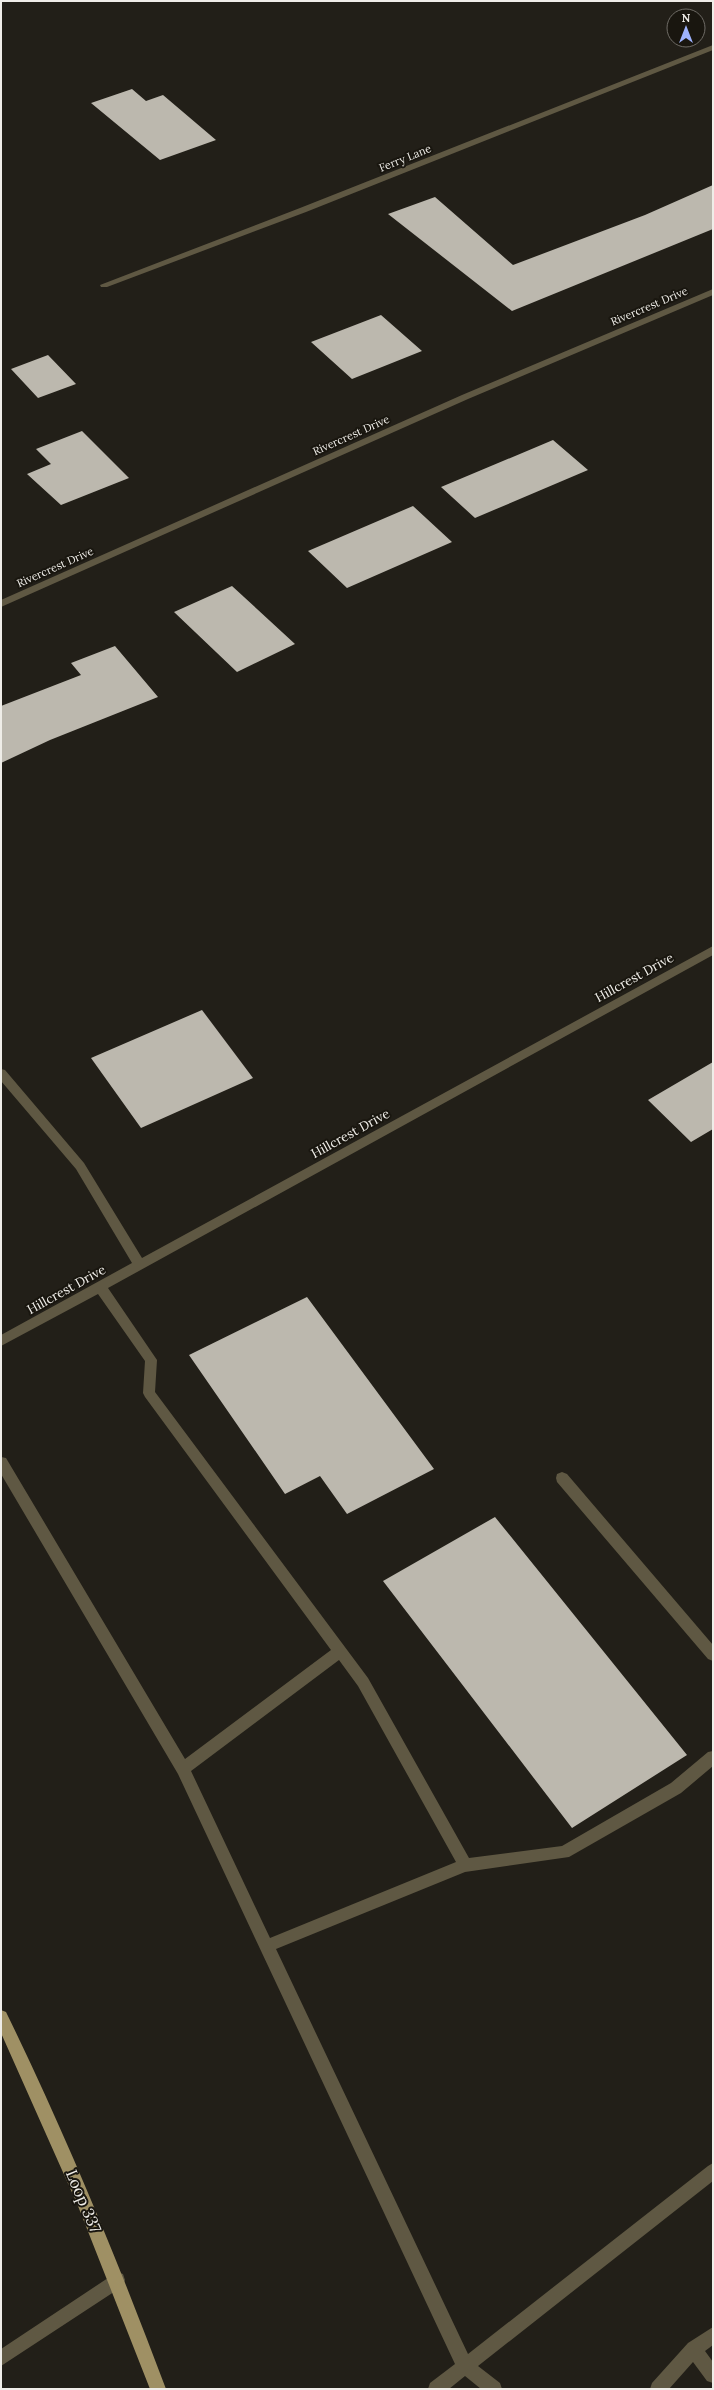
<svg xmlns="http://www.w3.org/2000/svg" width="714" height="2390" font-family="Lora,serif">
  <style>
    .building { fill: #bcb8ae }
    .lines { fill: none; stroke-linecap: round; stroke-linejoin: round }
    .minor { fill: #5f5843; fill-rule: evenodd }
    .major { fill: #9f9064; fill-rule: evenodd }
    .labels { text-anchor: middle; stroke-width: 4; stroke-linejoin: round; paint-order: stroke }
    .far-street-label { font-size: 11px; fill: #efede8; stroke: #19160f }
    .street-label { font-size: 13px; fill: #efede8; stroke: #19160f }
    .near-street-label { font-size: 16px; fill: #efede8; stroke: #19160f }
  </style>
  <rect width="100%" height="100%" fill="#221f18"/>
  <path class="building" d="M132,89L146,101L163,95L216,140L160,160L91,103Z
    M713,185V229L512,311L388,214L435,197L513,265L645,215Z
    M381,315L422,351L352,379L311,342Z
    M48,355L76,384L38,398L11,369Z
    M82,431L129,478L61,505L27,474L51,464L36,449Z
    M553,440L588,470L475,518L441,487Z
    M413,506L452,542L347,588L308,551Z
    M232,586L295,644L237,672L174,612Z
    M115,646L158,697L50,740L1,763V706L81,675L71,663Z
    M202,1010L253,1078L141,1128L91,1058Z
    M713,1062V1129L691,1142L648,1100Z
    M307,1297L434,1469L347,1514L320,1476L285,1494L189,1355Z
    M495,1517L687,1755L572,1828L383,1581Z"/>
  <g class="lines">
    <path class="minor" d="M713,45V50L306,212L107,287H101L100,285L300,208Z
      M713,289V295L468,399L1,607V600L462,395Z
      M713,946V955L108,1288L157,1360L155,1392L368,1678L469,1858L562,1846L671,1783L708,1752L713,1751V1766L681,1793L569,1857L465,1872L276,1949L468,2354L708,2166L713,2163V2181L478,2366L500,2383L502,2389H481L465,2376L449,2389H428L430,2383L455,2364L178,1774L1,1474V1457L6,1458L185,1759L331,1650L145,1397L143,1393L145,1361L98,1294L1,1346V1335L132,1263L76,1169L1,1081V1069L5,1070L84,1163L142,1258ZM339,1660L358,1686L456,1862L270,1938L191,1771Z
      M562,1472L567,1474L713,1645V1661L708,1659L557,1482L556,1478L557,1474Z
      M117,2272L123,2274L125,2280L123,2286L1,2366V2349Z
      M713,2327V2345L705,2351L713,2362V2383L707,2381L693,2362L669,2389H650L652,2383L688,2343Z"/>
    <path class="major" d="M1,2010L6,2012C66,2135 118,2261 166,2389H150L78,2206L1,2033Z"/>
  </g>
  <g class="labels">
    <g class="far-street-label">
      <text transform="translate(405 158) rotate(-22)" y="4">Ferry Lane</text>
      <text transform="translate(649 306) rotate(-23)" y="4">Rivercrest Drive</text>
      <text transform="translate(351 435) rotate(-24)" y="4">Rivercrest Drive</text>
      <text transform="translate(55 567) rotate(-24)" y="4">Rivercrest Drive</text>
    </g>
    <g class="street-label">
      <text transform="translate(634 977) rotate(-29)" y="5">Hillcrest Drive</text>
      <text transform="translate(350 1133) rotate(-29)" y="5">Hillcrest Drive</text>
      <text transform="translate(66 1289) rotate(-29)" y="5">Hillcrest Drive</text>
    </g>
    <g class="near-street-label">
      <text transform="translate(84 2201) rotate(67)" y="6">Loop 337</text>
    </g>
  </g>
  <rect width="714" height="2390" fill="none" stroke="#efede8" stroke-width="4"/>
  <g transform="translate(686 28)"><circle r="19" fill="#19160f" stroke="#6f6c66"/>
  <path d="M0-3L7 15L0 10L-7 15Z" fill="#9eb3fd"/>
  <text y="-6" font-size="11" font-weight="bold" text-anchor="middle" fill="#efede8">N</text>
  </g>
</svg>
